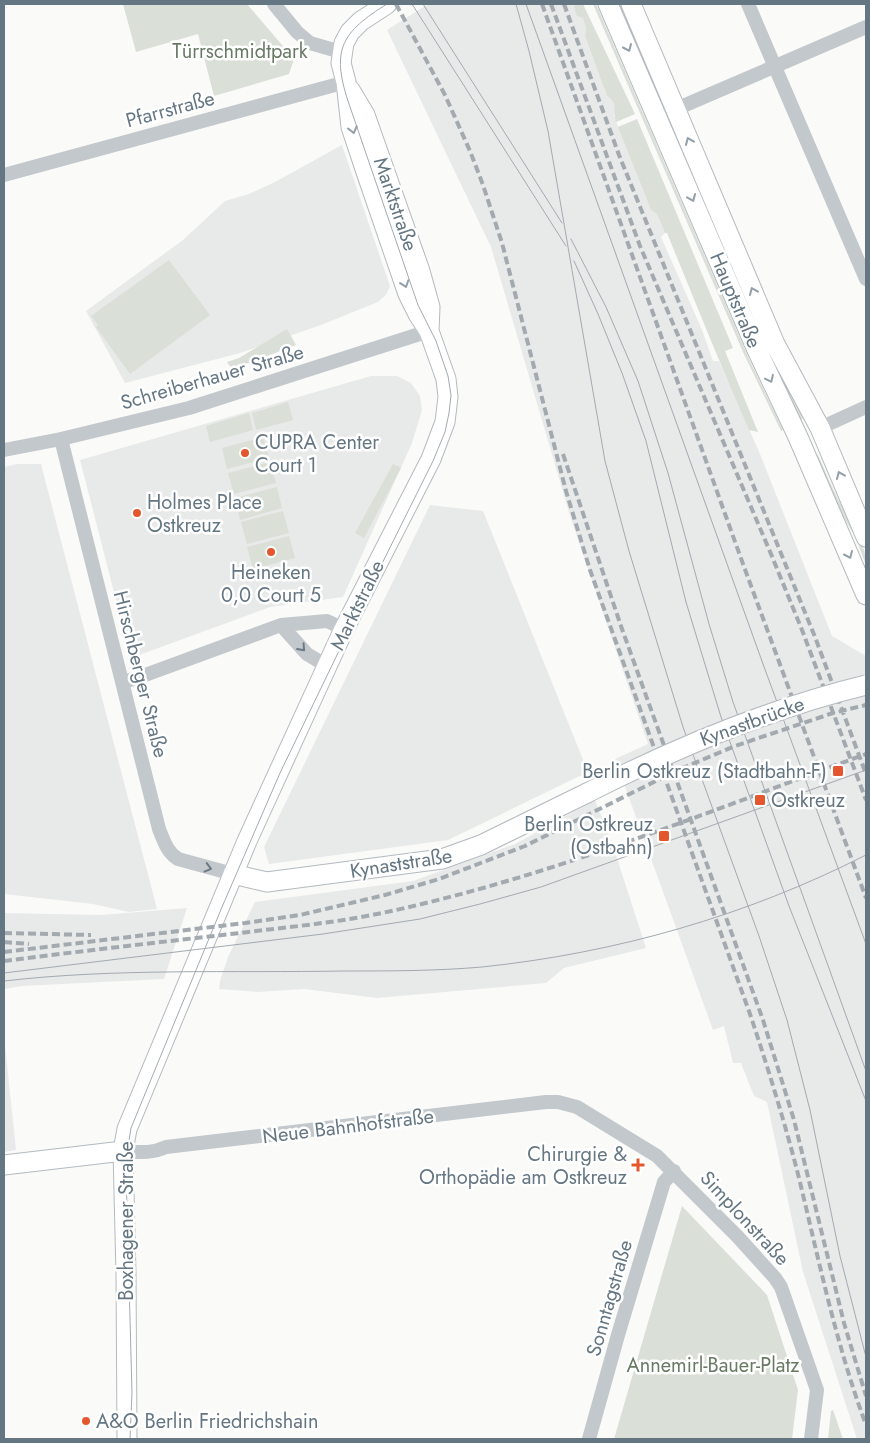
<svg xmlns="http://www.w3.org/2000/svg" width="870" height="1443" font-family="Jost,sans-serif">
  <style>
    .built { fill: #e8e9e9 }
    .green { fill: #dadfd7 }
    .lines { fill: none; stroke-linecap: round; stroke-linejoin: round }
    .secondary-casing { stroke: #b3babf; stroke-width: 21 }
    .street { stroke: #c3c8cc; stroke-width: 14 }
    .secondary { stroke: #fff; stroke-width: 19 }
    .tram { stroke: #a2aab0; stroke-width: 1 }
    .rail { stroke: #a2aab0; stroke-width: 4; stroke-dasharray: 8 4; stroke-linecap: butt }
    .secondary-bridge-casing { stroke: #b3babf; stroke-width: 21; stroke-linecap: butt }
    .secondary-bridge { stroke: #fff; stroke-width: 19 }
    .oneway { stroke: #939fa8 }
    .oneway2 { stroke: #6a7a87 }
    .poi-dot { fill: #e4572e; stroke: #fff; stroke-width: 2 }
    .labels { text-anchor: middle; stroke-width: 5; stroke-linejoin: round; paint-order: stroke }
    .park-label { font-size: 20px; fill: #687a64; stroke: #fff }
    .street-label { font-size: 20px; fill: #657683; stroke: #fff }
    .poi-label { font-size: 20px; fill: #657683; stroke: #fff; text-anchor: start }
  </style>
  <rect width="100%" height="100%" fill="#fafaf8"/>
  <path class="built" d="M428,4H575L574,7L583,18L586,29L585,36L607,96L612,100L616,110L614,116L651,210L657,214L665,233L661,237L702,330L713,361H719L760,454L832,636L866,656V1439H857L803,1272L767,1102L754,1096L741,1063H733L724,1026L713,1030L615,759L648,744L571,519L491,247L387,30Z
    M342,145L390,286L386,295L378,302L321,325L240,353L125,383L86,311L183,240L225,201L249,194L275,182Z
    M371,376H397L411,383L420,396L422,410L412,443L343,597L270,607L131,658L80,460Z
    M17,464H41L157,909L129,912L93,904L4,894V467Z
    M430,505L483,511L588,772L448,840L269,864L264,847Z
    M595,800L613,846L646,948L564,968L546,983L377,998L304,989L258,992L219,989L220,981L228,957L255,902L413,881L515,844Z
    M187,908L164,979L22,986L4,989V913L101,915Z
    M4,1036L16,1150L4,1152Z"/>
  <path class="green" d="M123,4H247L294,59L289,74L214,96L198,34L136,52Z
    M575,4H583L635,114L616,122C612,111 619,104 607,96L585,36L586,29L583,18L577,16L574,7Z
    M593,4H596L749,359L783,430L781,431L743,352Z
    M615,4H621L806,415L800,421L761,342Z
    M637,119L733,348L725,351L758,432L749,430C720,364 694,299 667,233H665L657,214L651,210L618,127Z
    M169,260L210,315L130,374L96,327L98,325L91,316Z
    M287,329L296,345L232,369L227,362L239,358Z
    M288,402L293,420L256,430L252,413Z
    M249,413L253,430L210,442L206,426Z
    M263,437L269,458L227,469L222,448Z
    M818,455C825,470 831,486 839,501C850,522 866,540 866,565L855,536L834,502L814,456Z
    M270,462L276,483L234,494L228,473Z
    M393,464L401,468L364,538L355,533Z
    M277,487L282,508L240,520L235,498Z
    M283,511L289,533L247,544L241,522Z
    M289,536L295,558L253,569L247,547Z
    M682,1206L767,1295L798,1390L792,1439H614Z
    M833,1410L843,1439H828L831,1411Z"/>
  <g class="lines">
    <g class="secondary-casing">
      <path id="secondary" d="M608,4L757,350L798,437L866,595
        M631,4L775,344L820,428L866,537
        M350,90L365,115L420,271L430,307L429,331
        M233,874L267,882L442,859L481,845L587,793
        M4,1165L123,1151
        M127,1439L126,1274L123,1151L127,1129L247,841L344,629L431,459L445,422L448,397L446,379L429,331L418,314L408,294L366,172L351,127L346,82L341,63L344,43L350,32L361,21L387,4"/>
    </g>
    <path class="street" d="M274,4L297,32L310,43L341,52
      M748,4L866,279
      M676,109L866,27
      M4,175L346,82
      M820,428L866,407
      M61,439L159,829C164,841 167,852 178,859L233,874
      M4,450L61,439L189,408L429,331
      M281,625L307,654L327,666
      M123,682L137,678L281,625L327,621L344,629
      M123,1151C139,1152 151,1154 166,1147L546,1102H558L577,1107L657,1156L738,1237L775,1278L781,1287L817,1390L811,1439
      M589,1439L618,1335L664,1182L674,1171"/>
    <use href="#secondary" class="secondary"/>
    <path class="tram" d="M412,4L566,246
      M423,4L562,223
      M516,4L529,51L548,131L605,461L629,551L683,727L759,936L787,1020L810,1110L840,1256L866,1357
      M526,4L763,664L866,944
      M571,239L606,307L638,381L668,473L709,624L733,702L866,1071
      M574,261L598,314L622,373L646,441L686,602L721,717L789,906L866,1101
      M4,973L323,934L420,919L480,904L541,887L866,770
      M4,981C116,968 231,973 344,971C390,971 436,971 482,967C616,953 746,916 866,855
      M130,1439L132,1393L126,1170L128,1147L131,1128L222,907L280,773L351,626L433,461L445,432L449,413L451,395L448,376L436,341L418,305L348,101C331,49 342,32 387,4"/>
    <path class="rail" d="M396,4L445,95L470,151L483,185L502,243L566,491L590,570L750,1014C768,1068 785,1123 799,1178C819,1261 836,1344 866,1425
      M542,4L743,564L866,898
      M551,4L640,246L771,554L802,630L866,800
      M564,4L619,155L815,637L866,774
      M563,454L622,629L763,1020L794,1120L844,1323L866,1396
      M4,933L91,935
      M4,942L29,944
      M4,952L245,923L300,915L385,895L439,879L525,846L678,770L735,746L833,713L866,705
      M4,961C82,951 161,942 240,933C287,927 335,923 382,913C548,878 707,812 866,754"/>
    <g class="secondary-bridge-casing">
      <path id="secondary-bridge" d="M587,793C677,747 768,709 866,685"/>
    </g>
    <use href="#secondary-bridge" class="secondary-bridge"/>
  </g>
  <defs><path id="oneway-chevron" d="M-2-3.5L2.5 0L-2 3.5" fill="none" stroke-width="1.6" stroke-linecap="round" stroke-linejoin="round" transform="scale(1.25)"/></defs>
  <g class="oneway">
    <use href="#oneway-chevron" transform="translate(628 48) rotate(66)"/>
    <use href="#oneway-chevron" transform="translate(353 130) rotate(76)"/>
    <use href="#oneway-chevron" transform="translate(689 141) rotate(-113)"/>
    <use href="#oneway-chevron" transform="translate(692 198) rotate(67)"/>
    <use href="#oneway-chevron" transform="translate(405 284) rotate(71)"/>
    <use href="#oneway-chevron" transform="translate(753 291) rotate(-113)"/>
    <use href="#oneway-chevron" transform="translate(770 379) rotate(65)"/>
    <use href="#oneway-chevron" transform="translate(840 475) rotate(-113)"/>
    <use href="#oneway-chevron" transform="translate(849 555) rotate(66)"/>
  </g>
  <g class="oneway2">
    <use href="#oneway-chevron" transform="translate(302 648) rotate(48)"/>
    <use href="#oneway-chevron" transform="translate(208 868) rotate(15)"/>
  </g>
  <g class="poi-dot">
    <circle cx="245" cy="453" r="5"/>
    <circle cx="137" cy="513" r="5"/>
    <circle cx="271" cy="552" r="5"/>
    <rect x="832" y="765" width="12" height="12" rx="2.5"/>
    <rect x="754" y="794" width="12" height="12" rx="2.5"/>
    <rect x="658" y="830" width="12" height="12" rx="2.5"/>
    <path d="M635.5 1157.5h5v5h5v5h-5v5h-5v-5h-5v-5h5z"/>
    <circle cx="86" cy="1421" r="5"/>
  </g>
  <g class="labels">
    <g class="park-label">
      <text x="240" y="58">Türrschmidtpark</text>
      <text x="713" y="1372">Annemirl-Bauer-Platz</text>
    </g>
    <g class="street-label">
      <text transform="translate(170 109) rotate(-15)" y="7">Pfarrstraße</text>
      <text transform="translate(396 204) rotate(71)" y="7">Marktstraße</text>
      <text transform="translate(736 300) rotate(67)" y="7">Hauptstraße</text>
      <text transform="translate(212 377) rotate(-16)" y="7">Schreiberhauer Straße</text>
      <text transform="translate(357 605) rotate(-64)" y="7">Marktstraße</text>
      <text transform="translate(141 674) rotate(76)" y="7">Hirschberger Straße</text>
      <text transform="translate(752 721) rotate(-20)" y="7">Kynastbrücke</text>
      <text transform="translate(401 863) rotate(-9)" y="7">Kynaststraße</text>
      <text transform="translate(348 1126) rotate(-7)" y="7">Neue Bahnhofstraße</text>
      <text transform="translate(745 1218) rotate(47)" y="7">Simplonstraße</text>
      <text transform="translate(126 1221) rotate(-90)" y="7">Boxhagener Straße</text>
      <text transform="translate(609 1298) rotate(-74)" y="7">Sonntagstraße</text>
    </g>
    <g class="poi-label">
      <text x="255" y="449">CUPRA Center<tspan x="255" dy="23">Court 1</tspan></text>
      <text x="147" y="509">Holmes Place<tspan x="147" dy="23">Ostkreuz</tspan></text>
      <text x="271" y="579" text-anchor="middle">Heineken<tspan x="271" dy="23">0,0 Court 5</tspan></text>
      <text x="827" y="778" text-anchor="end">Berlin Ostkreuz (Stadtbahn-F)</text>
      <text x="771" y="807">Ostkreuz</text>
      <text x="653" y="831" text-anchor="end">Berlin Ostkreuz<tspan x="653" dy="23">(Ostbahn)</tspan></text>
      <text x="627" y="1161" text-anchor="end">Chirurgie &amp;<tspan x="627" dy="23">Orthopädie am Ostkreuz</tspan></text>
      <text x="96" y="1428">A&amp;O Berlin Friedrichshain</text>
    </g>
  </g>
  <rect width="870" height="1443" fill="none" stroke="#657683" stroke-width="10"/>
</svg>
